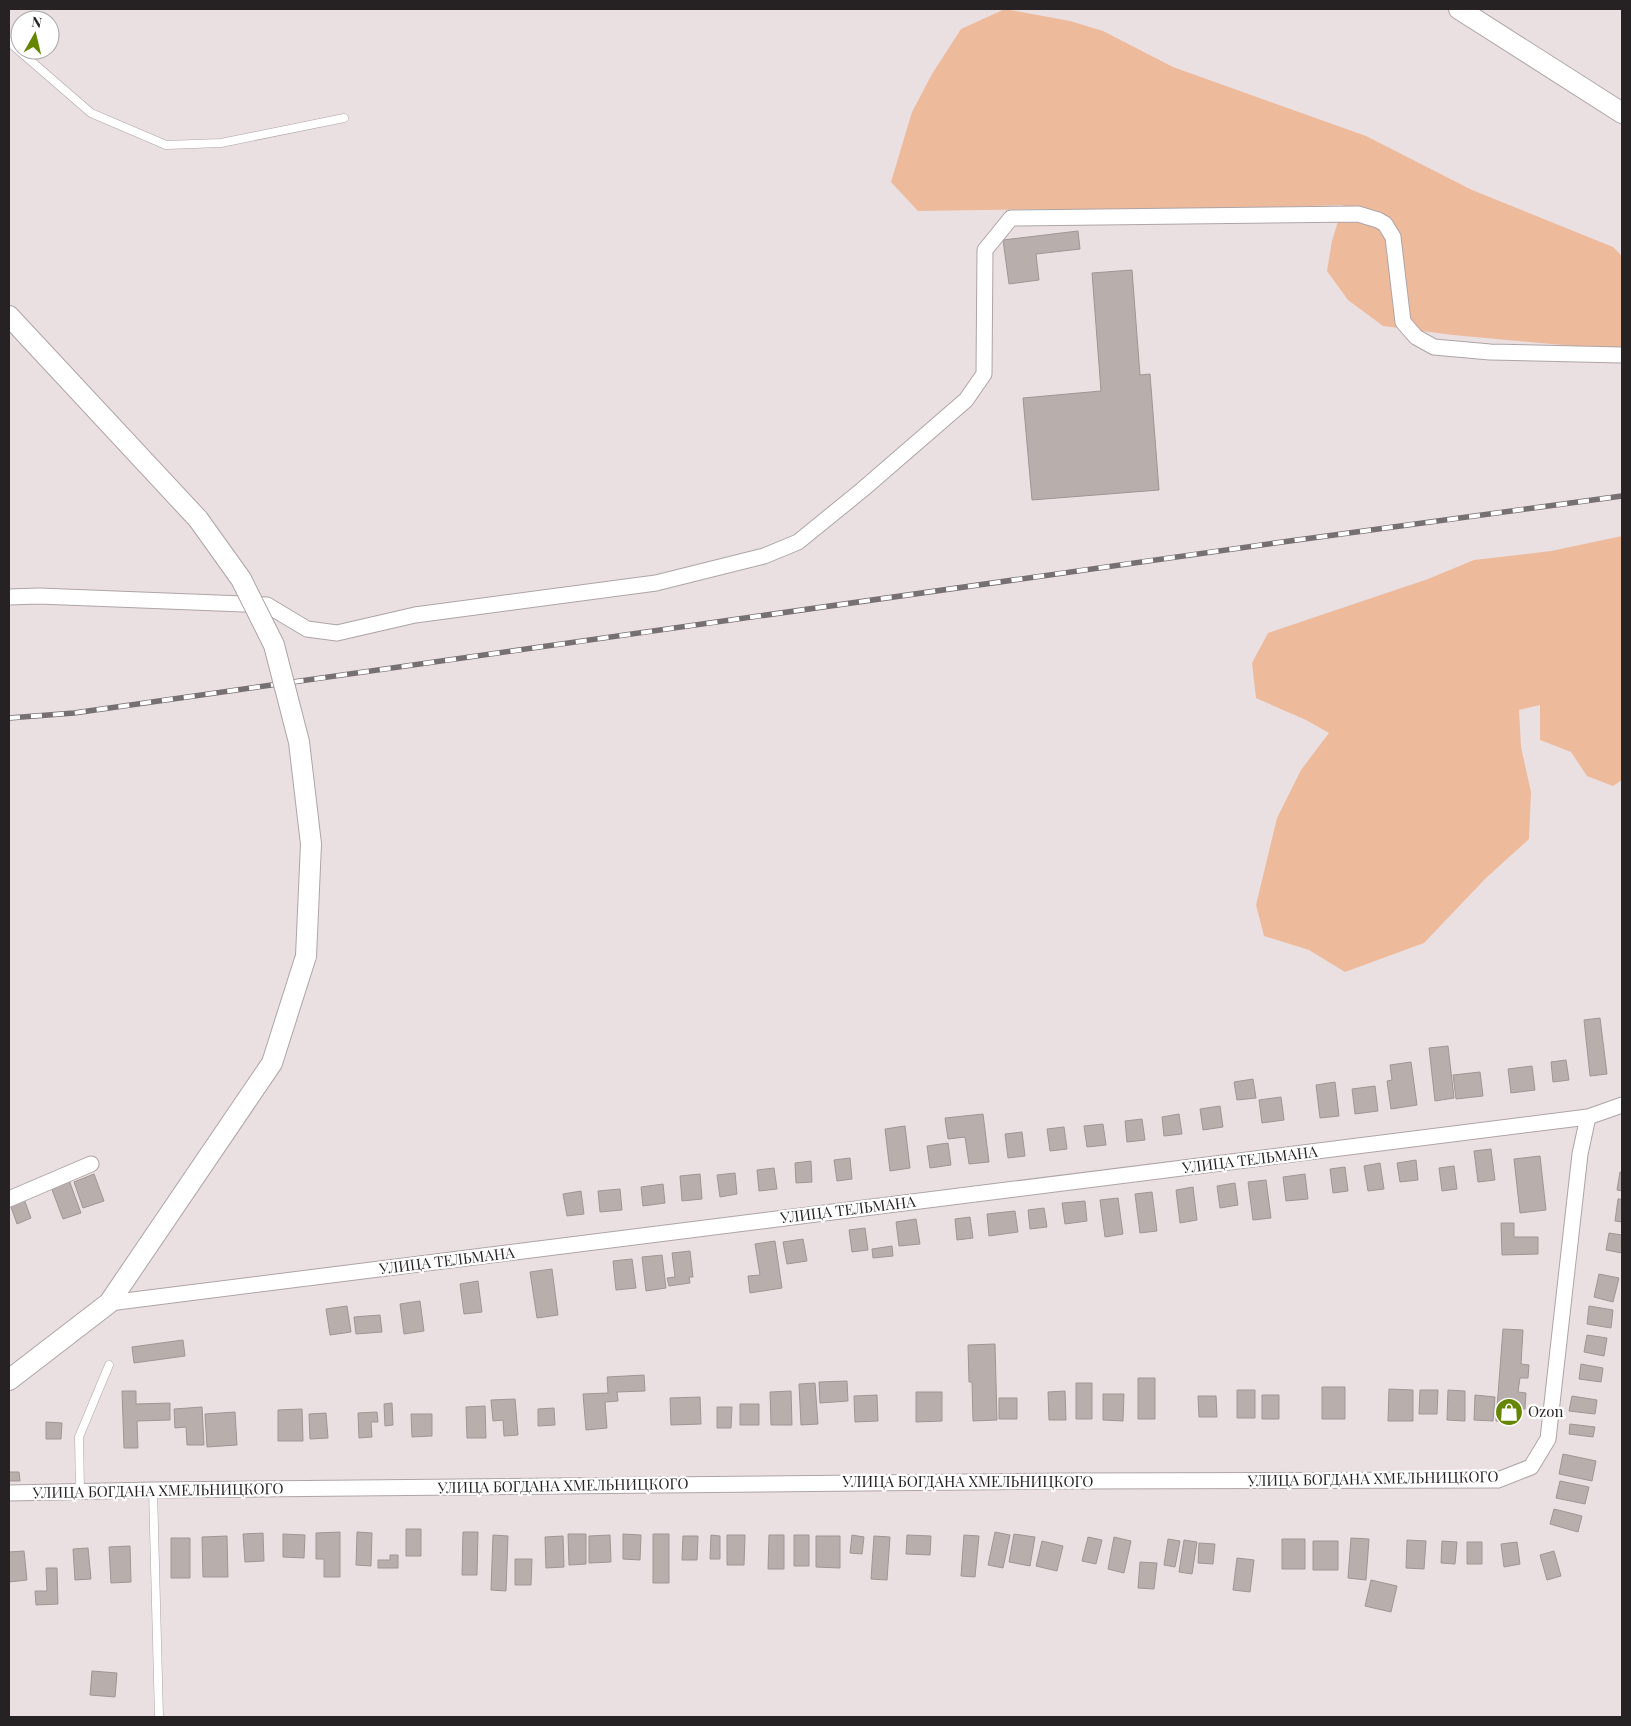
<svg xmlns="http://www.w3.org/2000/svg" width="1631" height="1726" font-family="'Playfair Display',serif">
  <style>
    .green { fill: #eeba9c }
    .building { fill: #b8afad; stroke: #9f9694 }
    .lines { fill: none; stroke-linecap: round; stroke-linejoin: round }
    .service-casing { stroke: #aea4a6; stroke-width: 9 }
    .minor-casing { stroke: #aea4a6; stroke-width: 17 }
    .tertiary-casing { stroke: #aea4a6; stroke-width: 22 }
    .service { stroke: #fff; stroke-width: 8 }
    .minor { stroke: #fff; stroke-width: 15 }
    .tertiary { stroke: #fff; stroke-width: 20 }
    .rail-casing { stroke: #777072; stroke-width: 5.5 }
    .rail { stroke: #fff; stroke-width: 4; stroke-dasharray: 11; stroke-linecap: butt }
    .tertiary-bridge-casing { stroke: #aea4a6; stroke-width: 22; stroke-linecap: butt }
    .tertiary-bridge { stroke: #fff; stroke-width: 20 }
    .labels { text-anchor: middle; stroke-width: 4.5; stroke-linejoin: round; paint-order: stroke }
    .street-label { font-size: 15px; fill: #262223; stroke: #fff }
    .poi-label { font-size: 15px; fill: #262223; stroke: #fff; text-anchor: start }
  </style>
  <rect width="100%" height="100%" fill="#eae0e2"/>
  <path class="green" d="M1005,9L1070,21L1103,31L1173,67L1366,136L1472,190L1613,247L1622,256V349L1595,348L1453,335L1383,326L1348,300L1327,271L1332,241L1343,205L1175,210L1045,209L918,211L891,182L912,112L932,74L961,29Z
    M1622,536V780L1613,786L1587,776L1571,752L1540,740V705L1519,710L1521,747L1531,792L1529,839L1486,878L1424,943L1345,972L1309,950L1264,936L1256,905L1277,818L1301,770L1329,733L1306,720L1256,698L1252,663L1268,633L1428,579L1474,560L1551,551Z"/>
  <path class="building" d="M1078,231L1080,249L1036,254L1039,280L1009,284L1003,240Z
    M1132,270L1140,375L1150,374L1159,490L1032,500L1023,398L1101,391L1092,273Z
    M1600,1018L1607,1074L1590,1076L1584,1020Z
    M1448,1046L1454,1098L1435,1101L1429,1048Z
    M1566,1060L1569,1080L1553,1082L1551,1062Z
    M1411,1062L1417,1105L1391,1109L1387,1081L1392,1080L1390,1065Z
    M1532,1066L1535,1090L1511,1093L1508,1069Z
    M1480,1072L1483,1096L1456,1099L1453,1075Z
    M1253,1079L1256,1098L1237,1100L1234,1082Z
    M1335,1082L1339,1116L1320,1118L1316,1085Z
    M1375,1086L1378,1111L1355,1114L1352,1089Z
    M1281,1097L1284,1120L1262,1123L1259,1100Z
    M1220,1106L1223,1127L1203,1130L1200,1109Z
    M983,1114L989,1162L969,1164L965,1137L948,1139L945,1118Z
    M1179,1114L1182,1134L1164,1136L1162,1117Z
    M1142,1119L1145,1140L1127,1142L1125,1121Z
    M1103,1124L1106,1145L1087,1147L1084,1126Z
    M905,1126L910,1168L890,1171L885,1129Z
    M1064,1127L1067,1149L1050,1151L1047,1129Z
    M1022,1132L1025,1156L1008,1158L1005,1134Z
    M948,1143L951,1165L930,1168L927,1146Z
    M1491,1149L1495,1180L1478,1182L1474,1151Z
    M1540,1156L1546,1210L1520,1213L1514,1159Z
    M850,1158L852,1179L837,1181L834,1160Z
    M1416,1160L1418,1180L1400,1182L1397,1163Z
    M811,1161L812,1182L796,1183L795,1163Z
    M1380,1163L1384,1189L1368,1191L1364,1166Z
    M1454,1166L1457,1189L1442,1191L1439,1168Z
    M1345,1167L1348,1191L1333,1193L1330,1169Z
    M774,1168L777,1189L759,1191L757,1170Z
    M1620,1172H1622V1191L1617,1190Z
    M735,1173L737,1194L720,1197L717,1175Z
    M94,1174L104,1201L83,1208L74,1182Z
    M700,1174L702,1199L682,1201L680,1176Z
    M1305,1174L1308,1199L1286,1201L1283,1177Z
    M69,1180L81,1213L63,1219L51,1187Z
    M1266,1180L1271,1218L1253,1220L1248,1182Z
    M1235,1183L1238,1205L1220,1208L1217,1186Z
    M663,1184L665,1203L643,1206L641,1187Z
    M1193,1187L1197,1220L1180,1223L1176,1190Z
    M620,1189L622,1210L600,1212L598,1191Z
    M581,1191L584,1214L567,1216L563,1194Z
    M1152,1192L1157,1231L1140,1233L1135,1194Z
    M1118,1198L1123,1234L1105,1237L1100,1200Z
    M24,1199L31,1218L17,1224L10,1204Z
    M1618,1199H1622V1222L1615,1221Z
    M1085,1201L1087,1221L1065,1224L1062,1203Z
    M1044,1208L1047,1227L1030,1229L1028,1210Z
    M1015,1211L1018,1232L989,1236L987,1214Z
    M970,1217L973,1238L957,1240L955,1219Z
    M916,1219L920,1244L899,1246L896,1222Z
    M1501,1223H1514V1237H1538V1254L1502,1255Z
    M865,1228L868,1250L852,1252L849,1230Z
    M1609,1233L1622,1235V1253L1606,1250Z
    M803,1239L807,1261L787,1264L783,1242Z
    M775,1241L782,1288L750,1293L748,1276L760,1275L755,1244Z
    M892,1246L893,1256L873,1258L872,1249Z
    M690,1251L693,1277H689L690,1283L669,1286L667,1278L675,1277L672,1253Z
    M662,1255L666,1288L646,1291L642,1257Z
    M632,1259L636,1288L616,1290L613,1261Z
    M552,1269L558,1315L537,1318L530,1272Z
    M1599,1274L1619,1278L1613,1302L1594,1297Z
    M478,1281L482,1312L464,1314L460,1284Z
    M420,1301L424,1331L404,1334L400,1304Z
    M347,1306L351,1332L330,1335L326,1309Z
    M1589,1306L1613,1310L1611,1328L1587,1324Z
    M380,1315L382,1332L356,1334L354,1317Z
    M1503,1329L1523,1330L1521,1364L1529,1365L1528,1378H1520L1518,1392L1526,1393L1525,1409L1517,1408L1516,1423L1496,1421Z
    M1587,1335L1607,1338L1604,1356L1584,1352Z
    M183,1340L185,1356L134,1363L132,1347Z
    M995,1344L997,1420L973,1421L972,1382H969L968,1345Z
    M1581,1364L1603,1368L1601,1382L1579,1379Z
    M644,1375L645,1391L617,1392L618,1401L605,1402L607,1428L586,1430L583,1394L608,1393L607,1377Z
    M1138,1378H1155V1419H1138Z
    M847,1381L848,1401L820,1403L819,1382Z
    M815,1383L818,1424L801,1425L799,1384Z
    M1076,1383H1092V1419H1076Z
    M1322,1387H1345V1419H1322Z
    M1389,1389L1413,1390V1421H1388Z
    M1237,1390H1255V1418H1237Z
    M1420,1390H1438L1437,1414H1419Z
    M1448,1390L1465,1391V1421L1447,1420Z
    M122,1391H136V1404L170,1403V1420L137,1421L138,1448H124Z
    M791,1391L792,1425H771L770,1392Z
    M1065,1391L1066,1420H1049L1048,1392Z
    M916,1392H942V1421L916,1422Z
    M1103,1394H1124L1123,1421L1103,1420Z
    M877,1395L878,1421L855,1422L854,1396Z
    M1262,1395H1279V1419H1262Z
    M1475,1395L1495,1397L1493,1421L1474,1420Z
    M1198,1396H1216L1217,1417H1199Z
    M1572,1396L1597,1400L1595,1414L1569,1411Z
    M700,1397L701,1424L671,1425L670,1398Z
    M999,1398H1017V1419H999Z
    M515,1399L518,1435L504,1436L503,1420L493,1421L491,1400Z
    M392,1403L393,1425L385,1426L384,1404Z
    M740,1404H759V1425H740Z
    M485,1406L486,1438H467L466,1407Z
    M202,1407L204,1445H187L186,1427L175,1428L174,1409Z
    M717,1407H732L731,1428H717Z
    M554,1408L555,1425L538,1426V1409Z
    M302,1409L303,1441H278V1410Z
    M235,1412L237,1445L207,1447L205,1414Z
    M377,1412L378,1422H371L372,1437L359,1438L358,1413Z
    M326,1413L328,1438L310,1439L309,1414Z
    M411,1414H432V1436L412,1437Z
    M46,1422L62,1423L61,1439H46Z
    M1570,1424L1595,1427L1593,1437L1569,1434Z
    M1563,1454L1596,1461L1592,1481L1559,1474Z
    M9,1472H19L20,1481H9Z
    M1560,1481L1589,1487L1585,1504L1556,1498Z
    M1554,1509L1582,1516L1578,1532L1550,1524Z
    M406,1529H421V1556H406Z
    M340,1532V1577H324V1559H316V1533Z
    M357,1532L372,1533L371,1566L356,1565Z
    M463,1532H478L477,1575H462Z
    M995,1532L1010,1535L1003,1568L988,1565Z
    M263,1533L264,1561L245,1562L243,1534Z
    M283,1534L305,1535L304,1558L283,1557Z
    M568,1534H586V1564L569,1565Z
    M623,1534L641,1535L640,1560L623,1559Z
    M653,1534H669V1583H653Z
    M1014,1534L1035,1537L1030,1566L1009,1562Z
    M493,1535L508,1536L506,1591L491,1590Z
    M610,1535L611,1562L589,1563V1536Z
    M711,1535L720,1536V1559H710Z
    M727,1535H745L744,1565H727Z
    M769,1535H784V1569H768Z
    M794,1535H809V1566H794Z
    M852,1535L864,1537L862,1554L850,1553Z
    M907,1535L931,1536L930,1555L906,1554Z
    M964,1535L979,1536L975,1577L961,1576Z
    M227,1536L228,1577H203L202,1537Z
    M563,1536L564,1567L546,1568L545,1537Z
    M683,1536H698L697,1560H682Z
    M816,1536H840V1568L816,1567Z
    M874,1536L890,1537L887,1580L871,1579Z
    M1088,1537L1102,1540L1096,1564L1082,1561Z
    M1114,1537L1131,1541L1124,1573L1108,1569Z
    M171,1538H190V1578H171Z
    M1351,1538L1369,1539L1366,1580L1348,1578Z
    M1168,1539L1180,1541L1175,1567L1164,1565Z
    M1282,1539H1305V1569H1282Z
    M1184,1540L1197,1542L1192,1574L1179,1572Z
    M1407,1540L1426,1541L1424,1569L1406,1568Z
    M1042,1541L1063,1546L1057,1571L1036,1566Z
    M1313,1541H1338V1570H1313Z
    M1442,1541L1457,1542L1455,1564L1441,1563Z
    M1467,1542H1482V1564H1467Z
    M1517,1542L1520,1564L1504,1567L1501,1544Z
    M1199,1543L1215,1544L1213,1564L1198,1563Z
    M130,1546L131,1582L111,1583L109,1547Z
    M88,1548L91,1579L75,1580L73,1549Z
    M24,1551L27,1580L9,1582V1552Z
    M1554,1551L1561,1576L1547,1580L1540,1555Z
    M390,1555H398V1568H378V1560H390Z
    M1237,1558L1254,1560L1250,1592L1233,1590Z
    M515,1559H532L531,1585H515Z
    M1140,1562L1157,1563L1154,1589L1138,1588Z
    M46,1568H57L58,1604L36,1605L35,1591H47Z
    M1371,1580L1397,1586L1391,1612L1365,1606Z
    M92,1671L117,1673L115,1697L90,1695Z"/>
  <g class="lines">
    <g class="service-casing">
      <path id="service" d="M9,42L91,113L166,145L221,143L344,118
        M153,1490L159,1717
        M80,1492L79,1437L109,1365"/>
    </g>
    <g class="minor-casing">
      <path id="minor" d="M9,597L39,596L267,605L307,629L337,633L415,615L656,583L764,556L798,542L862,490L966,400L984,374L985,250L1011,218L1358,214L1378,220L1385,224L1393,237L1403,322L1416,337L1434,347L1490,352L1622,355
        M9,1199L91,1164
        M109,1303L1588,1117
        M9,1493L153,1490L1067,1481L1498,1480L1531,1467L1548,1439L1580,1154L1588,1117L1622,1105"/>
    </g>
    <g class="tertiary-casing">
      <path id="tertiary" d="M1459,9L1622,113
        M9,316L198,519
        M9,1380L109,1303L272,1063L306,956"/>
    </g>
    <use href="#service" class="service"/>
    <use href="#minor" class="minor"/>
    <use href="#tertiary" class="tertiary"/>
    <g class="rail-casing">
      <path id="rail" d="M9,718L74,713L1275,543L1622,496"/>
    </g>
    <use href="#rail" class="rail"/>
    <g class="tertiary-bridge-casing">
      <path id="tertiary-bridge" d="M198,519L241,579L274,645L299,742L311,844L306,956"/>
    </g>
    <use href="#tertiary-bridge" class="tertiary-bridge"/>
  </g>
  <defs>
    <g id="shop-disc" transform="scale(1.4375)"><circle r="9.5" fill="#668500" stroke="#fff"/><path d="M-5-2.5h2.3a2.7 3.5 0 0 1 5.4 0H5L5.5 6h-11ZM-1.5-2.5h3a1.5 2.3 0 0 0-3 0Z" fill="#fff"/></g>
  </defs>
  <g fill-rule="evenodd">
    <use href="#shop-disc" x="1509" y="1412"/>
  </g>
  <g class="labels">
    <g class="street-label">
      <text transform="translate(1250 1160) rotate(-7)" y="5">УЛИЦА ТЕЛЬМАНА</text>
      <text transform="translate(848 1210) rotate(-7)" y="5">УЛИЦА ТЕЛЬМАНА</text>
      <text transform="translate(447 1261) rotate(-7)" y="5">УЛИЦА ТЕЛЬМАНА</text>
      <text transform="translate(1373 1479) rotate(-1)" y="5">УЛИЦА БОГДАНА ХМЕЛЬНИЦКОГО</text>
      <text x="968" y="1487">УЛИЦА БОГДАНА ХМЕЛЬНИЦКОГО</text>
      <text transform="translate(563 1486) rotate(-1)" y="5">УЛИЦА БОГДАНА ХМЕЛЬНИЦКОГО</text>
      <text transform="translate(158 1491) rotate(-1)" y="5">УЛИЦА БОГДАНА ХМЕЛЬНИЦКОГО</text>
    </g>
    <g class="poi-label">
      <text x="1528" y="1417">Ozon</text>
    </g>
  </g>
  <rect width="1631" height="1726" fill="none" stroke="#262223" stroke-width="20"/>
  <g transform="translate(35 35) rotate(8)"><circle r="24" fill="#ffffff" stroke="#a8a7a7"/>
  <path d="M0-4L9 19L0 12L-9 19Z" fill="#668500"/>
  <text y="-8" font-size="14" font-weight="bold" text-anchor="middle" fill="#262223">N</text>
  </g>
</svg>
